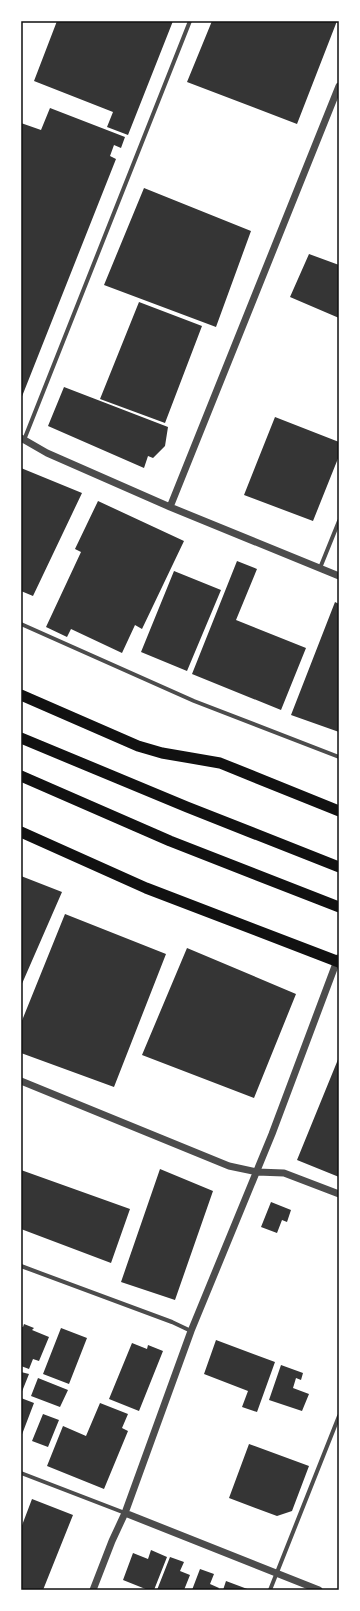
<svg xmlns="http://www.w3.org/2000/svg" width="360" height="1611" font-family="'Exo 2',sans-serif">
  <style>
    .building { fill: #353535 }
    .lines { fill: none; stroke-linecap: round; stroke-linejoin: round }
    .minor { stroke: #4c4c4c; stroke-width: 4 }
    .tertiary { stroke: #4c4c4c; stroke-width: 7 }
    .trunk { stroke: #111; stroke-width: 11 }
    .neatline { fill: none; stroke: #111; stroke-width: 1.5 }
  </style>
  <rect width="100%" height="100%" fill="#fff"/>
  <path class="building" d="M57,21H173L128,135L107,127L113,112L34,81Z
    M212,21H337L297,124L187,82Z
    M50,108L125,137L121,148L114,145L110,156L116,159L21,399V123L41,130Z
    M144,188L251,231L216,327L104,285Z
    M309,254L339,265V318L290,297Z
    M139,302L202,326L165,423L100,399Z
    M64,387L168,427L165,446L153,458L148,456L144,468L48,426Z
    M275,417L339,442V456L313,521L244,495Z
    M21,468L82,493L33,596L21,591Z
    M98,501L184,541L142,629L135,625L122,653L71,629L67,637L46,627L81,552L75,549Z
    M237,561L257,569L236,620L306,648L281,710L192,674Z
    M174,571L221,590L187,671L141,652Z
    M335,602L339,604V732L291,715Z
    M21,876L62,892L21,986Z
    M65,914L166,954L114,1087L21,1053V1023Z
    M187,948L296,994L254,1098L142,1055Z
    M339,1057V1177L297,1160Z
    M160,1169L213,1191L175,1300L121,1282Z
    M21,1170L130,1209L111,1263L21,1229Z
    M271,1202L291,1210L287,1222L282,1220L277,1233L261,1227Z
    M24,1324L34,1328L32,1330L49,1337L39,1361L33,1359L29,1369L21,1366V1327H23Z
    M61,1328L87,1338L69,1384L43,1374Z
    M216,1340L275,1362L257,1412L242,1407L248,1391L204,1374Z
    M132,1343L147,1349L148,1345L163,1351L139,1411L109,1399Z
    M281,1365L303,1373L301,1380L296,1378L293,1388L309,1394L302,1411L269,1400Z
    M21,1372L29,1374L21,1394Z
    M38,1378L68,1390L60,1407L31,1396Z
    M21,1398L34,1403L21,1437Z
    M100,1403L128,1414L122,1428L128,1431L104,1489L47,1466L63,1426L86,1436Z
    M43,1414L59,1420L48,1447L32,1441Z
    M249,1444L309,1466L292,1511L277,1516L229,1498Z
    M32,1499L73,1515L43,1590H21V1528Z
    M151,1550L167,1557L154,1590H148L123,1580L133,1553L148,1559Z
    M170,1557L184,1562L180,1571L190,1575L184,1590H157Z
    M200,1569L214,1574L210,1584L219,1588L218,1590H192Z
    M226,1581L250,1590H223Z"/>
  <g class="lines">
    <path class="minor" d="M24,440L190,21
      M320,568L339,521
      M21,624L194,701L339,757
      M21,1266L172,1322L191,1331
      M21,1473L125,1513
      M270,1590L339,1416"/>
    <path class="tertiary" d="M21,438L47,453L170,507L339,576
      M170,507L339,86
      M21,1081L229,1166L257,1172L284,1173L339,1194
      M125,1513L319,1590
      M93,1590L112,1541L125,1513L191,1331L272,1134L338,958"/>
    <path class="trunk" d="M21,695L138,746L162,753L220,763L339,811
      M21,738L187,807L339,867
      M21,776L170,841L339,907
      M21,832L146,888L339,962"/>
  </g>
  <rect width="360" height="1611" fill="none" stroke="#ffffff" stroke-width="44"/>
  <rect x="22" y="22" width="316" height="1567" class="neatline"/>
</svg>
